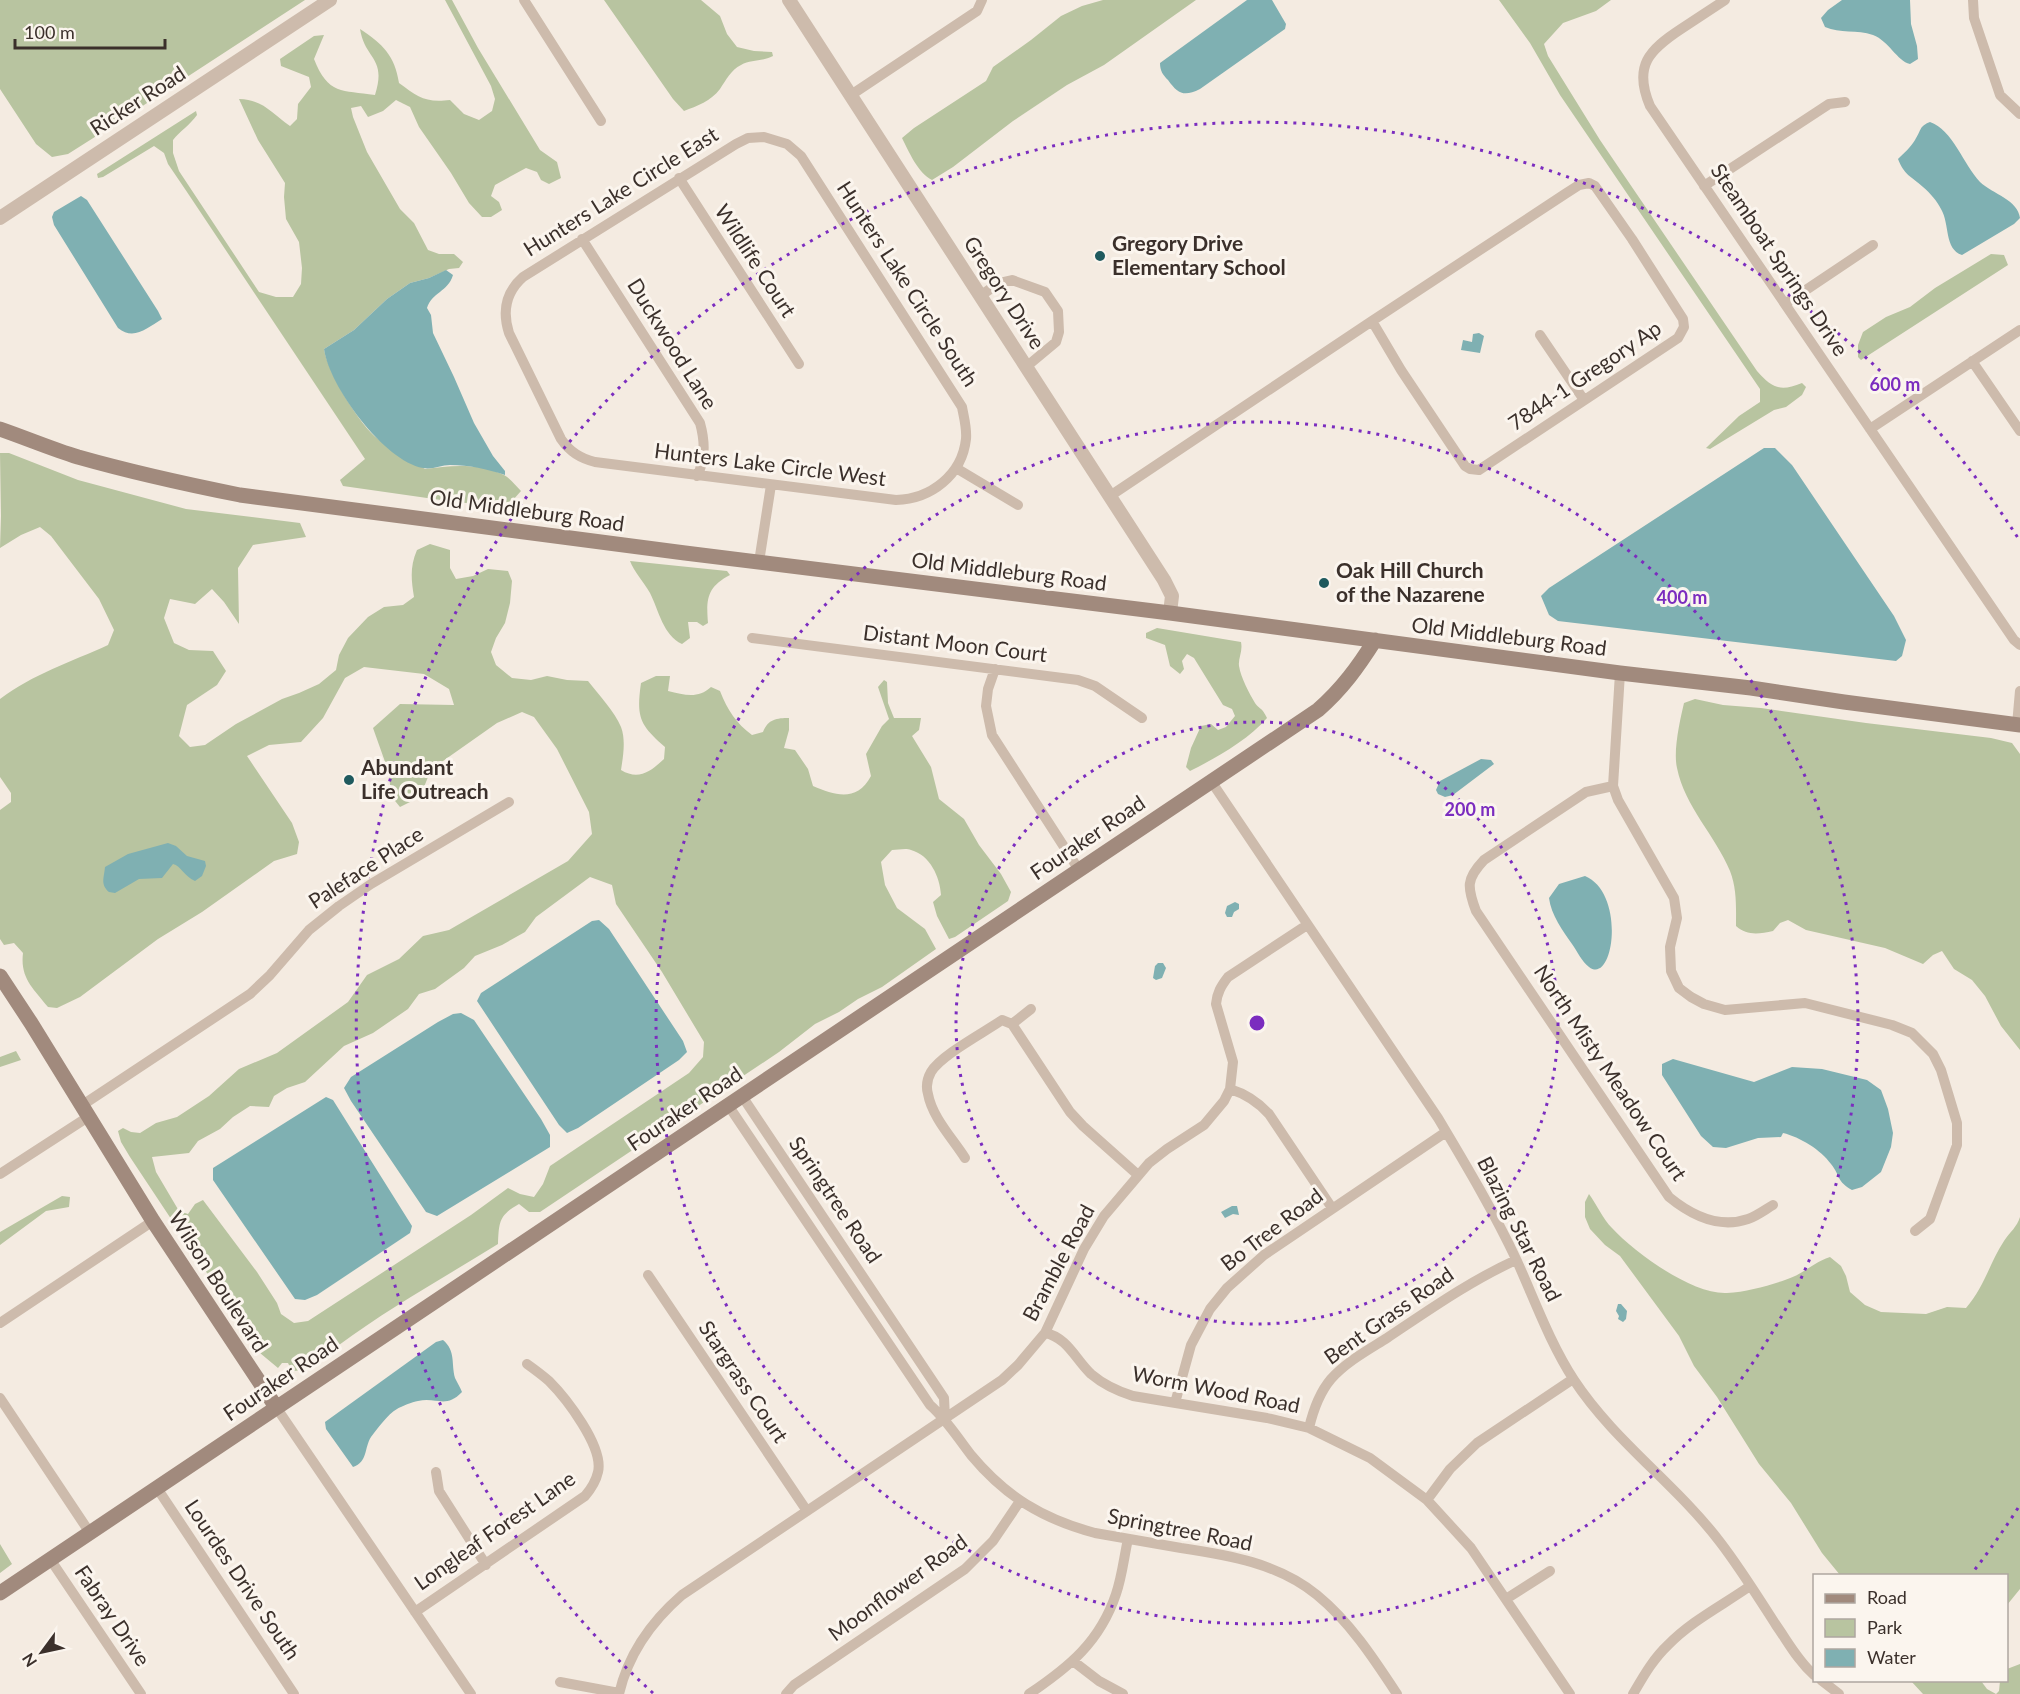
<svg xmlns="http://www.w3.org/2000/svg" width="2020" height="1694" font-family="Lato,sans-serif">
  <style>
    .green { fill: #b8c4a0; fill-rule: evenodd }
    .water { fill: #7fb0b2 }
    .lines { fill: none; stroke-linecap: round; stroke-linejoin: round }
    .minor { stroke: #cdbbac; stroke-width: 10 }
    .tertiary { stroke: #cdbbac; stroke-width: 14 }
    .secondary { stroke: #a18a7d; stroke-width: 15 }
    .ring { fill: none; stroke: #7b2cbf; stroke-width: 3; stroke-dasharray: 3 6 }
    .poi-dot { fill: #1f5a5e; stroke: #fbf5ee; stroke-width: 2 }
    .labels { text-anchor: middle; stroke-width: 6; stroke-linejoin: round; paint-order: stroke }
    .street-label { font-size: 21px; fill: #3b302b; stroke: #fbf5ee }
    .poi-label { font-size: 21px; font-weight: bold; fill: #3b302b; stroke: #fbf5ee; text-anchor: start }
    .centre { fill: #7b2cbf; stroke: #fbf5ee; stroke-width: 3 }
    .ring-label { font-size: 18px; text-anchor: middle; font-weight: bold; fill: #7b2cbf; stroke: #fbf5ee; stroke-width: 6; stroke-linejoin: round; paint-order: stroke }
  </style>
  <rect width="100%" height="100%" fill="#f4ebe1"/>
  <path class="green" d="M0,0H305L98,135L68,154L52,157L36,144L0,89Z
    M445,0H452L478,48L540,150L557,162L561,178L549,184L541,180L537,172L526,168L495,185L491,196L499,202L502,210L491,217H482L469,203L451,173L419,127L410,107L396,100L383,111L368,117L361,106L351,108L353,117L367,152L400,209L414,223L428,250L439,254H454L463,262L459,268L449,269L429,278L410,283L387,299L354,330L324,349C327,371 360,426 378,439C393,451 410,459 425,469C451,465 480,463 504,475C511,479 516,486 521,491L513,500L500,506L455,502L343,486L340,480L365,459L187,192L168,164L164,153L154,146L103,177L98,178L97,174L196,111L197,115C190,125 180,131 173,140V153L179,171L259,292L276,297H293L301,284L302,268L299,242L286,219L284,197L285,183L258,140L239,99C264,100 271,113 290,126L297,119L298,104L311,87L309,77L281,66L280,59L314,36L324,35L314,59C328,95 342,90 375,95C387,57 365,60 360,29C383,44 395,56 399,83C418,97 425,103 450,100L464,114L479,120L492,111L495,99L491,86Z
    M604,0H701L720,16L727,34L737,47L754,51L772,52L773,56C762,62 751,59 741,65C731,70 726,80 720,89C711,101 697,106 684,111L673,99Z
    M1103,0H1196L1104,65L1067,85L1013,121L953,167L932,180C918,173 909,152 902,138L914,128L986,81L993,67L1031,40L1061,16L1082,6Z
    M1499,0H1611L1596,11L1563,23L1544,44L1548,56L1600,140L1757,371C1772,388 1780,392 1802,383L1806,387L1802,395L1786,407L1774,410L1710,449L1706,448L1739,416L1760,402V389L1560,95L1530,43Z
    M1991,254L2004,255L2008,265L1861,360L1858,357V345L1863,332L1886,317L1910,307L1935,288Z
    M0,453H9L78,480L186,509L300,523L306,537L253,545L238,568L239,624L224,602L212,589L195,604L170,599L164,618L174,643L189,650L213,651L226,671L217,685L187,705L179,736L190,747L205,745L236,724L282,699L299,693L319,684L336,670L339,655L348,638L368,617L384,607L403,605L414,597C411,579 410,566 417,550L430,544L450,550V568L456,579L473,576L488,569L508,571L512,581L510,603L505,623L496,638L491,652L496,665L512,678L531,680L547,676L567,680L588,681C598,694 615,712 621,727C626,740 623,757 621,770C639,781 651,771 664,759L665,747C640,725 636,718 641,683L656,676H670L668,691C685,695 698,699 711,687L720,691C728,711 736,723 752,735L763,732C768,719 777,718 789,718V730L784,748L795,750L808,769L813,786C836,796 857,802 871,776L866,754L882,726L889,719L878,687L884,680L887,682L888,703L894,718H921L919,730L912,736L931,767L939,799L964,819L979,845L1001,874L1011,892L1008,901L955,937L949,939L937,916L933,902L941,895C940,877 930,855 911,850C906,848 898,850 892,850L881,862L885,885L897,908L925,929L936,949L882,987L858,999L839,1012L815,1024L779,1052L540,1212H529L519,1204C499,1215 499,1222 498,1244C445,1277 389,1308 339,1345C325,1354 309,1372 292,1371L288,1363H282L278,1368L260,1353L130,1157L121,1142L118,1131L123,1128L131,1132L140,1133L156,1123L177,1117L209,1096L239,1069L277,1053L348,1002L367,975L399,959L423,936L449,930L568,861L592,834L589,812L557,749L534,717L522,712L497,723L443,761L428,777L420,797L400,807L391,796L389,773L373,728L400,704L454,705L449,689L424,674L364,667L345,678L323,718L301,742L269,745L247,756L292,823L299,842L297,854L274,861L202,912L158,939L80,997L57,1008L48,1007C33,988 20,978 23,953L14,943L4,945L0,939V810L11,802V793L0,777V699C33,674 71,662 108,645L114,630L99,599L51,536L40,527L21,535L0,548L1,516ZM590,877L612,885L616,904L662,972L704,1042L703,1057L689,1073L550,1166L543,1184L534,1197L520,1194L508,1188L471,1215L308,1321L294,1323L281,1314L277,1303L257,1272L203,1200L195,1204L188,1214L179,1211L156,1172L152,1157L189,1153L198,1141L220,1129L233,1117L250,1106L269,1107L274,1096L287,1088L305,1082L344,1046L373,1033L408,1009L419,994L435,989L464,968L475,956L502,945L525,932L536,917Z
    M630,561L727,571L730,575C707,587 706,599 708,623L703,626L697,622H688L690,638L682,644C663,635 659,611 650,593C644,582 634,572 630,561Z
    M1157,628L1241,642C1243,652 1238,658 1239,666C1241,678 1249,693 1255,703C1260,710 1262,707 1267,718C1248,740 1216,758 1190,771L1186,767L1191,748L1201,726L1211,724L1218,730L1226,727L1235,716L1232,709L1223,705L1194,658L1187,654L1182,661L1184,669L1180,674L1170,666L1165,645L1146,638V633Z
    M1695,699L1723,705L1761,708L1866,723L1991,738L2012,743L2020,754V1050L2001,1026L1985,996L1972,980L1954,969L1942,951L1933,955L1923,964L1885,948L1806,930L1788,920L1780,923L1773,931C1759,934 1747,936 1736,926C1736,907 1737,889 1730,871C1715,835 1685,807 1677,768C1673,751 1680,720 1684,703Z
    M16,1051L21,1060L0,1067V1057Z
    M1589,1194C1597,1205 1603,1219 1612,1228C1635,1253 1693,1295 1727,1293C1746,1292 1767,1286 1785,1280C1804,1274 1812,1263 1830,1257L1841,1266L1846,1276L1850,1292L1865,1305L1881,1312L1926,1314L1947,1307L1966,1308C1985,1286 1989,1264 2004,1241C2010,1232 2017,1227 2020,1217V1589L2007,1605L2006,1576L1840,1575L1822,1553L1791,1503L1759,1464L1717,1397L1694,1366L1679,1336L1620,1256L1605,1245L1590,1229L1585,1217V1202Z
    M62,1196L70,1197L69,1207L46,1211L0,1245V1232Z
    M0,1544L12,1564L0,1573Z
    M2020,1664V1694H1923L1911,1681H1981L1987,1689L1996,1694L1999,1691L2000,1681L2006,1680L2007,1669Z"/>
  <path class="water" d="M1247,0H1272L1286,24L1285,29L1200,89C1184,97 1178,94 1168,80C1163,75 1160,71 1160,63Z
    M1842,0H1910L1911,24L1917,46L1918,59L1910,64C1897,61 1889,41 1873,35C1857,29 1840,34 1825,27L1821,18L1828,10Z
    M1930,122C1952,129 1964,165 1980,182C1993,194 2018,200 2020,218L2014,224L1962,255C1944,249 1950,224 1941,209C1937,201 1930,193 1923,187C1911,176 1904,175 1898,159C1904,153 1911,147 1915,140C1921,131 1919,126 1930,122Z
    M81,196L87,200L158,311L162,319C147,328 134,341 118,328L54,225L52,217L54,212Z
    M446,270L453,275C448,292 432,292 427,308L431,315L433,333L454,377L474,423L493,456L505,471V475C487,469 469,465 450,465C441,465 432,470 423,468C384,461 329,386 324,349L354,330L387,299L410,283L429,278Z
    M1479,333L1484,336L1480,353L1461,350L1463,340L1472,342L1473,334Z
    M1764,448H1775L1792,465L1894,616L1906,640L1902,656L1896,661L1558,621L1549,615L1541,596L1549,588Z
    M1481,759L1491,760L1494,764L1453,795L1445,797L1438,794L1436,790L1440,781Z
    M168,843L176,846L187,856L205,861L206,866L202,876L195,881C184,876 181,866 173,864L162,878L139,879L115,893L109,892C100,884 104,878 105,867L128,854Z
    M1585,876C1626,893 1614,986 1589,967C1582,962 1577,951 1572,944C1563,931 1551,915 1549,898L1559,884Z
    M1235,902L1239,904V909L1234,912L1232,917H1227L1225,913L1227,906Z
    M599,920L609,929L683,1041L687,1052L679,1060L578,1128L567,1133L559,1125L477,1001L481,993L592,921Z
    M1158,963H1163L1166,968L1162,978L1156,980L1153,978L1155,966Z
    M461,1013L474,1020L541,1119L550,1135V1147L437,1216L426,1212L351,1101L344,1088L351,1077L438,1022L453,1014Z
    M1673,1059L1754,1082L1792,1067L1822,1069L1867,1080L1881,1090L1888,1109L1893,1133L1891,1147L1881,1172L1862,1187L1852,1190C1837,1182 1840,1175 1831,1164C1821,1150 1800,1137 1783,1133L1781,1137L1758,1138L1726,1148L1713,1147L1701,1136L1662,1075V1064Z
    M326,1097L333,1100L412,1226L410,1233L317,1295L305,1300L295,1299L213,1180V1168Z
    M1232,1206H1237L1239,1215L1233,1214L1225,1218L1221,1212Z
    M1618,1304H1621L1627,1311L1626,1319L1623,1322L1618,1319L1619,1316L1616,1311Z
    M443,1340C456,1351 451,1363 455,1378C457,1382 460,1387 462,1392C446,1409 437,1397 418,1401C412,1402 402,1406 397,1409C388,1414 377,1429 371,1437C364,1448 368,1462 353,1467L326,1429L325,1422L436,1342Z"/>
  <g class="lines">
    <path class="minor" d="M524,0L601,121
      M1725,0C1710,10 1696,19 1681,29C1649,50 1633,66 1650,106L2014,640L2020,645
      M1973,0L1974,18L2000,95L2020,114
      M851,95L977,11L982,0
      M764,137L787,144L801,156L962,407C964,418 967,428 966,439C962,475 931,499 896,500L595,462C580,458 570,452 561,439L509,333C502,311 506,292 523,277L736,144L748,138Z
      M679,178L799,364
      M1589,183L1595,186L1632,239L1683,319L1684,327L1678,338L1479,470L1470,469L1465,466L1401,370L1372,321L1565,194L1579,185Z
      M1704,186L1829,104L1845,102
      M582,239L700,423C705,441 706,459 697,476
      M980,296L999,283L1012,280L1045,292L1058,311L1059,332L1056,342L1026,367
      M1785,304L1873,245
      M1540,335L1584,400
      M1972,361L2020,431
      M1870,429L2020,330
      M956,468L1018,505
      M1110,496L1372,321
      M759,562L771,485
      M752,638L1078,680L1095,686L1142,718
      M995,669L988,689L986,706L992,735L1079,870
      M1620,673L1613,786L1618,800L1674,898L1677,918L1670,947L1671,971L1679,988L1691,997L1704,1004L1725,1010L1805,1003L1892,1025L1912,1033L1933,1054L1941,1070L1957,1123V1145L1930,1219L1915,1231
      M2017,725L2020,691
      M1211,781L1438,1118C1466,1165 1494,1212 1517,1261C1535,1301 1550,1343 1574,1380C1614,1441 1676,1484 1720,1542C1740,1568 1758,1597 1776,1625C1788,1642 1798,1661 1814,1675
      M1613,786L1586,792L1484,860C1466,879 1467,887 1476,911L1669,1197C1691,1215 1719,1229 1748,1219C1757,1216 1766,1209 1773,1205
      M1012,1024L1070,1112L1083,1126L1138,1175
      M1012,1024L1031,1009
      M1230,1089C1246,1094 1258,1102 1269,1114L1332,1208
      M742,1096L944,1398L945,1418
      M728,1105L930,1405C947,1420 957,1437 971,1455C1006,1497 1043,1519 1095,1533C1124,1538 1152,1543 1181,1548C1228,1555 1278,1563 1317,1595C1350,1622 1374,1659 1397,1694
      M81,1106L250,994L270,975L309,930L339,906L371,884L509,802
      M965,1158C953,1139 932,1117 928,1094C926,1087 927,1079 931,1072C941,1055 985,1032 1002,1020L1012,1024
      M0,1174L88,1117
      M648,1275L807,1511
      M0,1323L153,1221
      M1045,1333C1067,1337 1076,1360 1091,1374C1104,1385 1117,1391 1133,1396L1267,1418L1309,1428L1370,1458L1427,1500L1471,1548L1570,1694
      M0,1398L90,1533
      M1175,1403L1191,1345L1210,1309L1227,1288L1264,1255L1446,1132
      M276,1407L471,1694
      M1309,1428C1313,1411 1320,1392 1331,1379C1346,1362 1368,1350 1387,1338C1429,1310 1470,1281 1516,1260
      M436,1472L439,1491L486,1565
      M157,1488L294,1694
      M1427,1500L1450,1469L1477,1443L1573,1379
      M50,1559L141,1694
      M1506,1599L1550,1571
      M415,1612L585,1496C591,1489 596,1481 598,1472C604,1447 566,1398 549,1381C542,1375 534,1369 527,1364
      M1073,1661L1099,1681L1123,1694
      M1821,1680L1839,1694
      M560,1682L619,1693
      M619,1694C628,1655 652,1621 682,1595L1002,1380L1018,1365L1045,1333L1084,1249L1104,1216L1149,1163L1167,1149L1204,1125L1224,1101L1230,1089L1233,1062L1216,1004C1217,993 1221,986 1228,977L1307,925
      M786,1694L794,1685L965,1569L993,1541L1020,1501
      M1029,1694C1069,1667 1100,1642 1116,1594C1122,1577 1124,1557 1128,1539
      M1633,1694C1643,1677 1653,1659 1668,1645C1691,1621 1723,1605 1750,1586"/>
    <path class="tertiary" d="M789,0L1164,580L1172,596L1170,613
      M0,218L330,0"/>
    <path class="secondary" d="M0,429C26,438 52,449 78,457C131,472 185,484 240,495L685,553L1170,613L1620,673L1751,688L1844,702L2020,725
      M0,976L31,1023L153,1221L276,1407
      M0,1593L1318,710C1342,689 1358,667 1375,640"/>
  </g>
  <g class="ring">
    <circle cx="1257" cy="1023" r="301"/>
    <circle cx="1257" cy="1023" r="601"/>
    <path d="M2018 1508A902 902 0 0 1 1973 1572M653 1693A902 902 0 1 1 2018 538"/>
  </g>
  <g class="poi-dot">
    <circle cx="1100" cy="256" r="6"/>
    <circle cx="1324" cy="583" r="6"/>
    <circle cx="349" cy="780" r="6"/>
  </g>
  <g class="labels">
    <g class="street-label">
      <text transform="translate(138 101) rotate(-33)" y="7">Ricker Road</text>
      <text transform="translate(621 192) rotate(-32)" y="7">Hunters Lake Circle East</text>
      <text transform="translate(1779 260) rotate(56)" y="7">Steamboat Springs Drive</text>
      <text transform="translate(755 261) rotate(57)" y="7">Wildlife Court</text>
      <text transform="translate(907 284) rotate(57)" y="7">Hunters Lake Circle South</text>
      <text transform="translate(1004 293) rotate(57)" y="7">Gregory Drive</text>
      <text transform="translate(672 344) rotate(58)" y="7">Duckwood Lane</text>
      <text transform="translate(1585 376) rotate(-34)" y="7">7844-1 Gregory Ap</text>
      <text transform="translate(770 465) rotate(7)" y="7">Hunters Lake Circle West</text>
      <text transform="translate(527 511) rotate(8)" y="7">Old Middleburg Road</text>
      <text transform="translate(1009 572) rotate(7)" y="7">Old Middleburg Road</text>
      <text transform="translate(1509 637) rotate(7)" y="7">Old Middleburg Road</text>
      <text transform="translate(955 644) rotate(7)" y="7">Distant Moon Court</text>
      <text transform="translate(1088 838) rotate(-34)" y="7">Fouraker Road</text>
      <text transform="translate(366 868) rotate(-33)" y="7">Paleface Place</text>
      <text transform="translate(1610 1073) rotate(56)" y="7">North Misty Meadow Court</text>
      <text transform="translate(685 1109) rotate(-34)" y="7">Fouraker Road</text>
      <text transform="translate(835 1200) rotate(56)" y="7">Springtree Road</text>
      <text transform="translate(1519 1229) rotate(63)" y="7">Blazing Star Road</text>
      <text transform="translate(1272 1230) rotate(-37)" y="7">Bo Tree Road</text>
      <text transform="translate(1059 1263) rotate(-62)" y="7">Bramble Road</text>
      <text transform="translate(218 1282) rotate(57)" y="7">Wilson Boulevard</text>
      <text transform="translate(1389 1316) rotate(-35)" y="7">Bent Grass Road</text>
      <text transform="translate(281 1379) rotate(-34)" y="7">Fouraker Road</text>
      <text transform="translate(743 1382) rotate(56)" y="7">Stargrass Court</text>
      <text transform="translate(1216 1390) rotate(11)" y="7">Worm Wood Road</text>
      <text transform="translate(1180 1530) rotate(11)" y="7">Springtree Road</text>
      <text transform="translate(495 1531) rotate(-35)" y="7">Longleaf Forest Lane</text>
      <text transform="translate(242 1580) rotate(56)" y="7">Lourdes Drive South</text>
      <text transform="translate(898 1588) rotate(-36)" y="7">Moonflower Road</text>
      <text transform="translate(112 1616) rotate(56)" y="7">Fabray Drive</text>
    </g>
    <g class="poi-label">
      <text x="1112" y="251">Gregory Drive<tspan x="1112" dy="24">Elementary School</tspan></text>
      <text x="1336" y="578">Oak Hill Church<tspan x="1336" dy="24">of the Nazarene</tspan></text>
      <text x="361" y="775">Abundant<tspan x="361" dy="24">Life Outreach</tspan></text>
    </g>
  </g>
  <circle cx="1257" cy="1023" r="9" class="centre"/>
  <g class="ring-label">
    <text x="1895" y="391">600 m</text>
    <text x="1682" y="604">400 m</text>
    <text x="1470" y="816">200 m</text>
  </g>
  <rect x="1813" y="1574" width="195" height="108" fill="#fbf5ee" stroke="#aea6a0" stroke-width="1.5"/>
  <rect x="1825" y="1594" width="30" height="9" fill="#a18a7d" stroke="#aea6a0" stroke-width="1.5"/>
  <text x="1867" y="1604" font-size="18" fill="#3b302b">Road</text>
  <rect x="1825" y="1619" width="30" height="18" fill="#b8c4a0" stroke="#aea6a0" stroke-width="1.5"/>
  <text x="1867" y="1634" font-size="18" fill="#3b302b">Park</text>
  <rect x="1825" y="1649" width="30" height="18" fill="#7fb0b2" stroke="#aea6a0" stroke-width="1.5"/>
  <text x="1867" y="1664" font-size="18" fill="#3b302b">Water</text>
  <g transform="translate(42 1652) rotate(237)" stroke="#fbf5ee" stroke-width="4.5" paint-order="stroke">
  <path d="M0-4.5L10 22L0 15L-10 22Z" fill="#3b302b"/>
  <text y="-9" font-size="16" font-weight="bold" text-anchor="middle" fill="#3b302b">N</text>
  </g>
  <path d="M15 39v9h150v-9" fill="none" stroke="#3b302b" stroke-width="3"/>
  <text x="24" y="39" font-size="18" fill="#3b302b" stroke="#fbf5ee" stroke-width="4.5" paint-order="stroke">100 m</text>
</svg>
